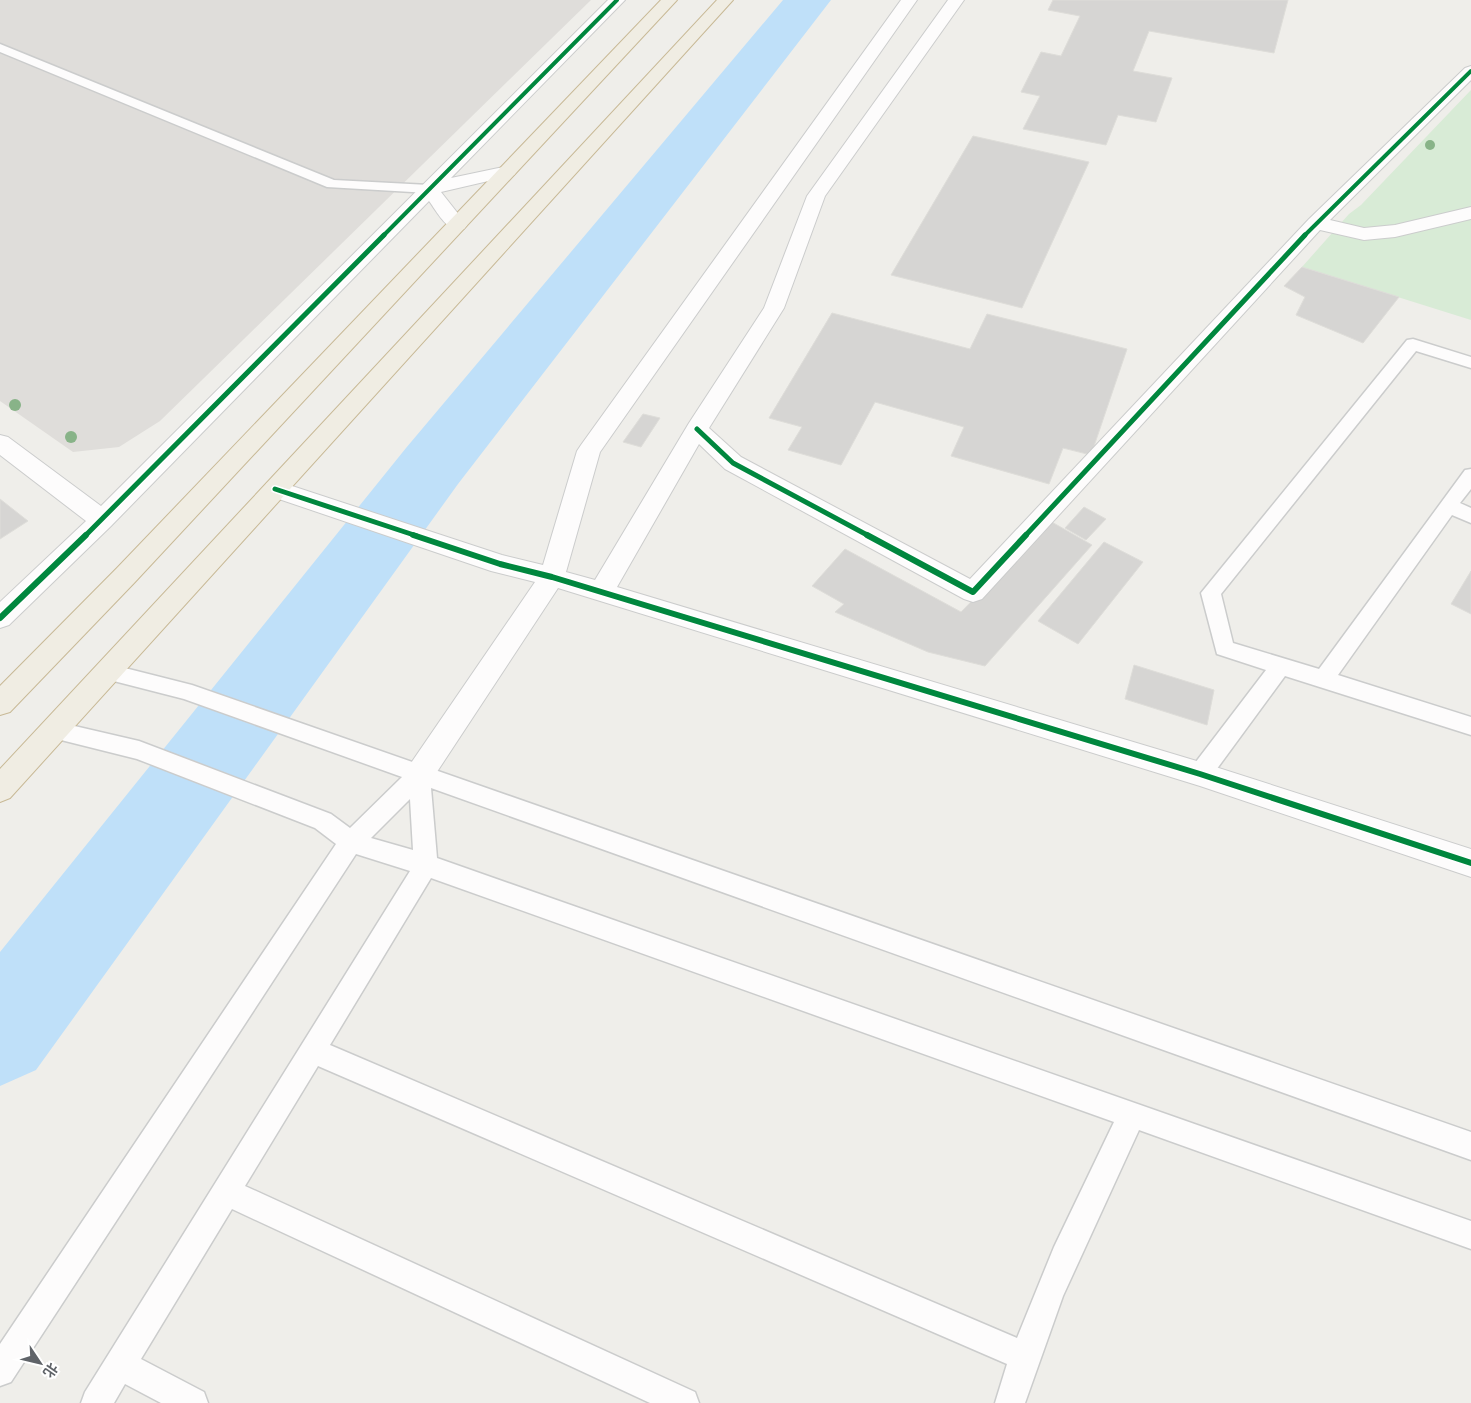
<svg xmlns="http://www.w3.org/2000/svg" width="1471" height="1403" font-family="'Source Sans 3','Noto Sans SC',sans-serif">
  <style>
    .industrial { fill: #dfddda }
    .green { fill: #d8ebd6 }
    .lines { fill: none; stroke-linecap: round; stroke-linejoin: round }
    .river { fill: #bfe0f9; fill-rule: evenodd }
    .building { fill: #d6d5d3; stroke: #deddd9 }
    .lane-casing { stroke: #cbcccc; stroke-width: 3 }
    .street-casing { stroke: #cbcccc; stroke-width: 2 }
    .highway-casing { stroke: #c8b996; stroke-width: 2 }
    .lane { fill: #fdfcfc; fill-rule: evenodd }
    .street { fill: #fdfcfc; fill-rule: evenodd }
    .highway { fill: #f0ede3; fill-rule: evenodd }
    .cycleway-far2-casing { stroke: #fff; stroke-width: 5.5 }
    .cycleway-far1-casing { stroke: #fff; stroke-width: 8 }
    .cycleway-casing { stroke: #fff; stroke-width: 9 }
    .cycleway-far2 { stroke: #00873e; stroke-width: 4 }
    .cycleway-far1 { stroke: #00873e; stroke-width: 5 }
    .cycleway { stroke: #00873e; stroke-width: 6 }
    .tree { fill: #88b388 }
  </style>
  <rect width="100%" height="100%" fill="#efeeea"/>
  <path class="industrial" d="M0,0H591L160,421L119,447L73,452L0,401Z"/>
  <path class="green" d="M1471,90V320L1302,267L1349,214L1361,205Z"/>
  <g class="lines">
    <path class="river" d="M783,0H831L458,484L36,1070L0,1086V952L406,448Z"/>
  </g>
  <path class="building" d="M1053,0H1288L1274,53L1149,31L1133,71L1172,78L1156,122L1118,115L1106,145L1023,129L1040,96L1021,92L1041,52L1061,56L1080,16L1048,10Z
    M973,136L1089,162L1022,308L891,275Z
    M1302,267L1399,297L1363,343L1296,315L1305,297L1284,286Z
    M832,313L970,349L987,314L1127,349L1091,455L1063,448L1049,484L951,456L964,427L875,402L841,465L788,450L802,427L769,418Z
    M643,414L660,418L641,447L623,442Z
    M0,499L28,521L0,539Z
    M1084,507L1106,519L1086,540L1065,528Z
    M1050,521L1092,545L985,666L928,652L835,612L844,604L812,586L845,549L961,612Z
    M1104,542L1143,562L1078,644L1038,621Z
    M1471,571V614L1451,604Z
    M1134,665L1214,690L1207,725L1125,699Z"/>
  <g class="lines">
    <g class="lane-casing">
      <path id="lane" d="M0,44L334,180L429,185L434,186L436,189L434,192L429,193L327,187L0,52Z
        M1413,339L1471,357V368L1416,351L1221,594L1233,643L1319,669L1465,470L1471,469V489L1460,503L1471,508V523L1452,515L1338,675L1471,717V735L1285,676L1208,781L1200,784L1192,781L1189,774L1192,767L1266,670L1217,654L1201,593L1407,340Z
        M109,664L192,685L1471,1132V1160L431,788L437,858L1471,1221V1249L1139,1130L1063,1296L1025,1403H995L1007,1364L318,1066L245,1186L695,1392L699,1403H650L232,1209L141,1359L204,1392L208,1403H161L125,1384L114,1403H81L85,1392L410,871L356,854L11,1382L0,1386V1344L336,844L315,828L137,759L45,736L42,730L45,724L53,721L139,741L331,814L350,828L402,777L184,699L102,678L99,672L102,666ZM410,799L413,850L371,838ZM431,878L1114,1122L1054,1247L1017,1338L330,1045Z"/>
    </g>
    <g class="street-casing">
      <path id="street" d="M608,0H625L451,178L508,166L514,167L517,171L514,175L441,192L467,225L464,229C447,233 438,213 429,201L111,526L9,625L0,628V602L86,521L0,455V435L8,437L101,506Z
        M901,0H917L600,452L566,572L595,580L689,423L764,308L807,196L948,0H964L825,196L784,308L709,428L741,457L970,579L1309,219L1465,68L1471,66V80L1330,220L1364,228L1395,225L1471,207V219L1395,237L1364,240L1320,230L982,599L973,602L964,599L725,469L699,444L617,587L1200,762L1471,849V877L1200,786L558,588L429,784L419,787L409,784L405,775L409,766L535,582L491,571L267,495L263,489L267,483L275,480L283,483L502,555L543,565L577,451L581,445Z"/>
    </g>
    <g class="highway-casing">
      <path id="highway" d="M661,0H677L135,582L10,712L0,715V686L117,568Z
        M717,0H733L10,798L0,802V769Z"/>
    </g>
    <use href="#lane" class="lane"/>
    <use href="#street" class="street"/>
    <use href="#highway" class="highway"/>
    <g class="cycleway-far2-casing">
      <path id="cycleway-far2" d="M383,236L617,0
        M1304,236L1471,71"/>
    </g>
    <g class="cycleway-far1-casing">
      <path id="cycleway-far1" d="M697,429L733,463L869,536
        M275,489L417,536
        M85,536L384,235
        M1025,536L1305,235"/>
    </g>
    <g class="cycleway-casing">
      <path id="cycleway" d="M413,535L500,564L552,577L1200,774L1471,863
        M867,535L973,592L1026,535
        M0,618L86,535"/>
    </g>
    <use href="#cycleway-far2" class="cycleway-far2"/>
    <use href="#cycleway-far1" class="cycleway-far1"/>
    <use href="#cycleway" class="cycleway"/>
  </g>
  <g class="tree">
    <circle cx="1430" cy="145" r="5"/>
    <circle cx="15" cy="405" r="6"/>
    <circle cx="71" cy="437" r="6"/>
  </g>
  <g transform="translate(40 1363) rotate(125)" stroke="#ffffff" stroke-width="4" paint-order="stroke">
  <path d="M0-4L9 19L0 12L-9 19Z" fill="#5f6368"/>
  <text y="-8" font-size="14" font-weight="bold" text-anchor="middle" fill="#5f6368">北</text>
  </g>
</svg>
